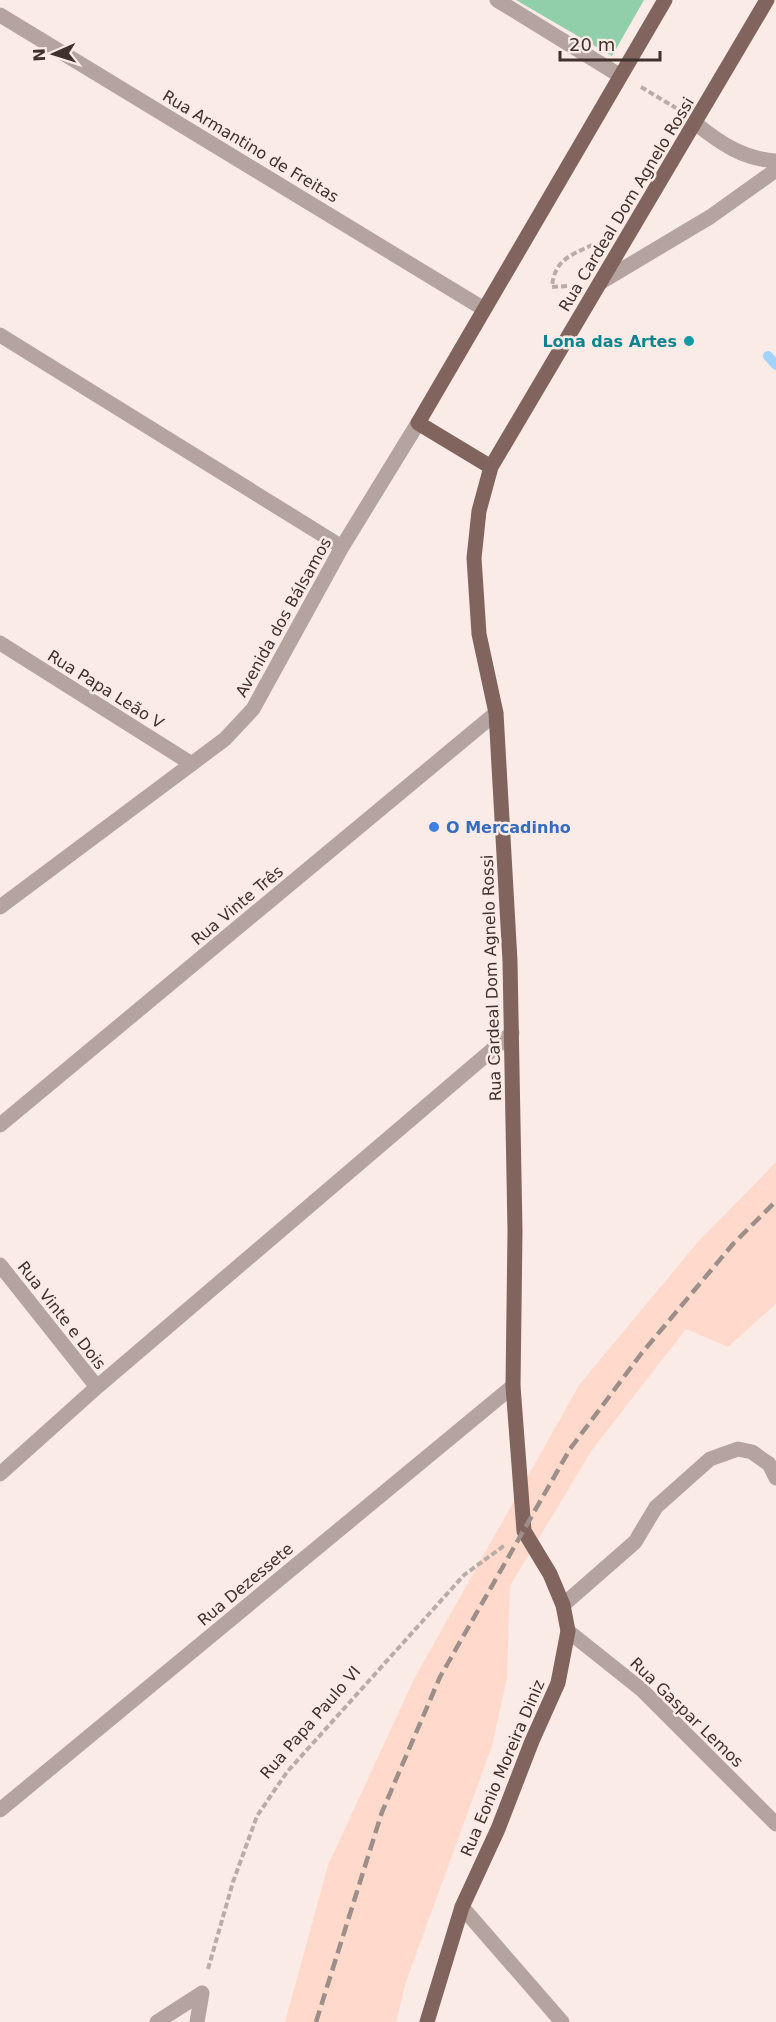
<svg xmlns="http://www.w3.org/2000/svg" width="776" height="2022" font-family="'DejaVu Sans',sans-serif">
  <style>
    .built { fill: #ffdacc }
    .green { fill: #91cfab }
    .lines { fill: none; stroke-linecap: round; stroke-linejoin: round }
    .stream { stroke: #a2d3fa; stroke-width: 10 }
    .path { stroke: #bbaba6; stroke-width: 4; stroke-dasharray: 6 3; stroke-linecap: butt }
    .minor { stroke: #b4a39f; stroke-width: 15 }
    .major { stroke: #81645d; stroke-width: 15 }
    .rail { stroke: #9d8e89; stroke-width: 4.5; stroke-dasharray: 12 6; stroke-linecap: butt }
    .culture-dot { fill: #0f9aa8; stroke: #fbebe6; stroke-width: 2 }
    .shop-dot { fill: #3f7fe0; stroke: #fbebe6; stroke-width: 2 }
    .labels { text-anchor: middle; stroke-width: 5; stroke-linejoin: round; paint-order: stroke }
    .street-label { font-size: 16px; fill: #40312c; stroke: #fbebe6 }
    .culture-label { font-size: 16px; font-weight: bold; fill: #0d838f; stroke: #fbebe6; text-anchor: end }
    .shop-label { font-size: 16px; font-weight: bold; fill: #366cbe; stroke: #fbebe6; text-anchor: start }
  </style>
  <rect width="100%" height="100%" fill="#fbebe6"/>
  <path class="built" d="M776,1162V1304L728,1347L686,1329L592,1450L510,1586L507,1678L492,1746L406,1982L396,2022H285L328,1865L414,1679L579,1385L697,1243Z"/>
  <path class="green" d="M516,0H644L612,56Z"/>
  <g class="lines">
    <path class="stream" d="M768,356L776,365"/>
    <path class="path" d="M641,87L676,108
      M567,286L552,287C554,260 571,255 592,245
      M208,1969L233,1882L257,1816L287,1772L464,1575L505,1545"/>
    <path class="minor" d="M497,0L619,75
      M0,15L484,309
      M695,123C720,143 743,159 776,161
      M601,282L710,217L776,170
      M0,335L342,547
      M0,643L192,764
      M0,907L225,739L253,709L342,547L418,423
      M0,1125L496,713
      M0,1265L97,1387
      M0,1474L97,1387L512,1033
      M563,1605L635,1542L656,1507L710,1459L738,1449L752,1452L769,1464L776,1478
      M568,1631L642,1690L776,1824
      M0,1810L513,1386
      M462,1907L562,2022
      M157,2022L202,1993
      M197,2022L202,1993"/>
    <path class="major" d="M491,467L418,423L665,0
      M427,2022L462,1907L498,1829L532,1741L558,1683L568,1631L563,1605L550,1574L524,1531L513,1386L515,1231L510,961L496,713L479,634L474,558L479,511L491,467L767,0"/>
    <path class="rail" d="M316,2022L382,1812L440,1677L570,1449L641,1354L733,1244L776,1201"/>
  </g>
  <circle class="culture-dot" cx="689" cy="341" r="6"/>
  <circle class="shop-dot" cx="434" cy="827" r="6"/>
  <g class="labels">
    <g class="street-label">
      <text transform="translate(251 146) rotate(31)" y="6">Rua Armantino de Freitas</text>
      <text transform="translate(626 204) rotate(-59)" y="6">Rua Cardeal Dom Agnelo Rossi</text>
      <text transform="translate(283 617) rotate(-61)" y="6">Avenida dos Bálsamos</text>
      <text transform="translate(106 689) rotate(32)" y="6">Rua Papa Leão V</text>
      <text transform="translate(237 905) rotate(-40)" y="6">Rua Vinte Três</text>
      <text transform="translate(491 978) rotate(-92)" y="6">Rua Cardeal Dom Agnelo Rossi</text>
      <text transform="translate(62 1315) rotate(52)" y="6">Rua Vinte e Dois</text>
      <text transform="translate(245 1584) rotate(-40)" y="6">Rua Dezessete</text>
      <text transform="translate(687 1712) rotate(44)" y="6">Rua Gaspar Lemos</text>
      <text transform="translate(310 1722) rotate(-49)" y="6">Rua Papa Paulo VI</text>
      <text transform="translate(502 1768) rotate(-67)" y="6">Rua Eonio Moreira Diniz</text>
    </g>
    <g class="culture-label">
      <text x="677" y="347">Lona das Artes</text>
    </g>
    <g class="shop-label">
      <text x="446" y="833">O Mercadinho</text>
    </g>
  </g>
  <g transform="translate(54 54) rotate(267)" stroke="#fbebe6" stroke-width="4.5" paint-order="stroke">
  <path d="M0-4.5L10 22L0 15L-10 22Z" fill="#40312c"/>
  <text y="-9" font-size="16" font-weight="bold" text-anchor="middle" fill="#40312c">N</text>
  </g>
  <path d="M560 51v9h100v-9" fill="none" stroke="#40312c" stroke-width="3"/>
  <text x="569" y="51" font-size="18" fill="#40312c" stroke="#fbebe6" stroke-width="4.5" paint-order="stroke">20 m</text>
</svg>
